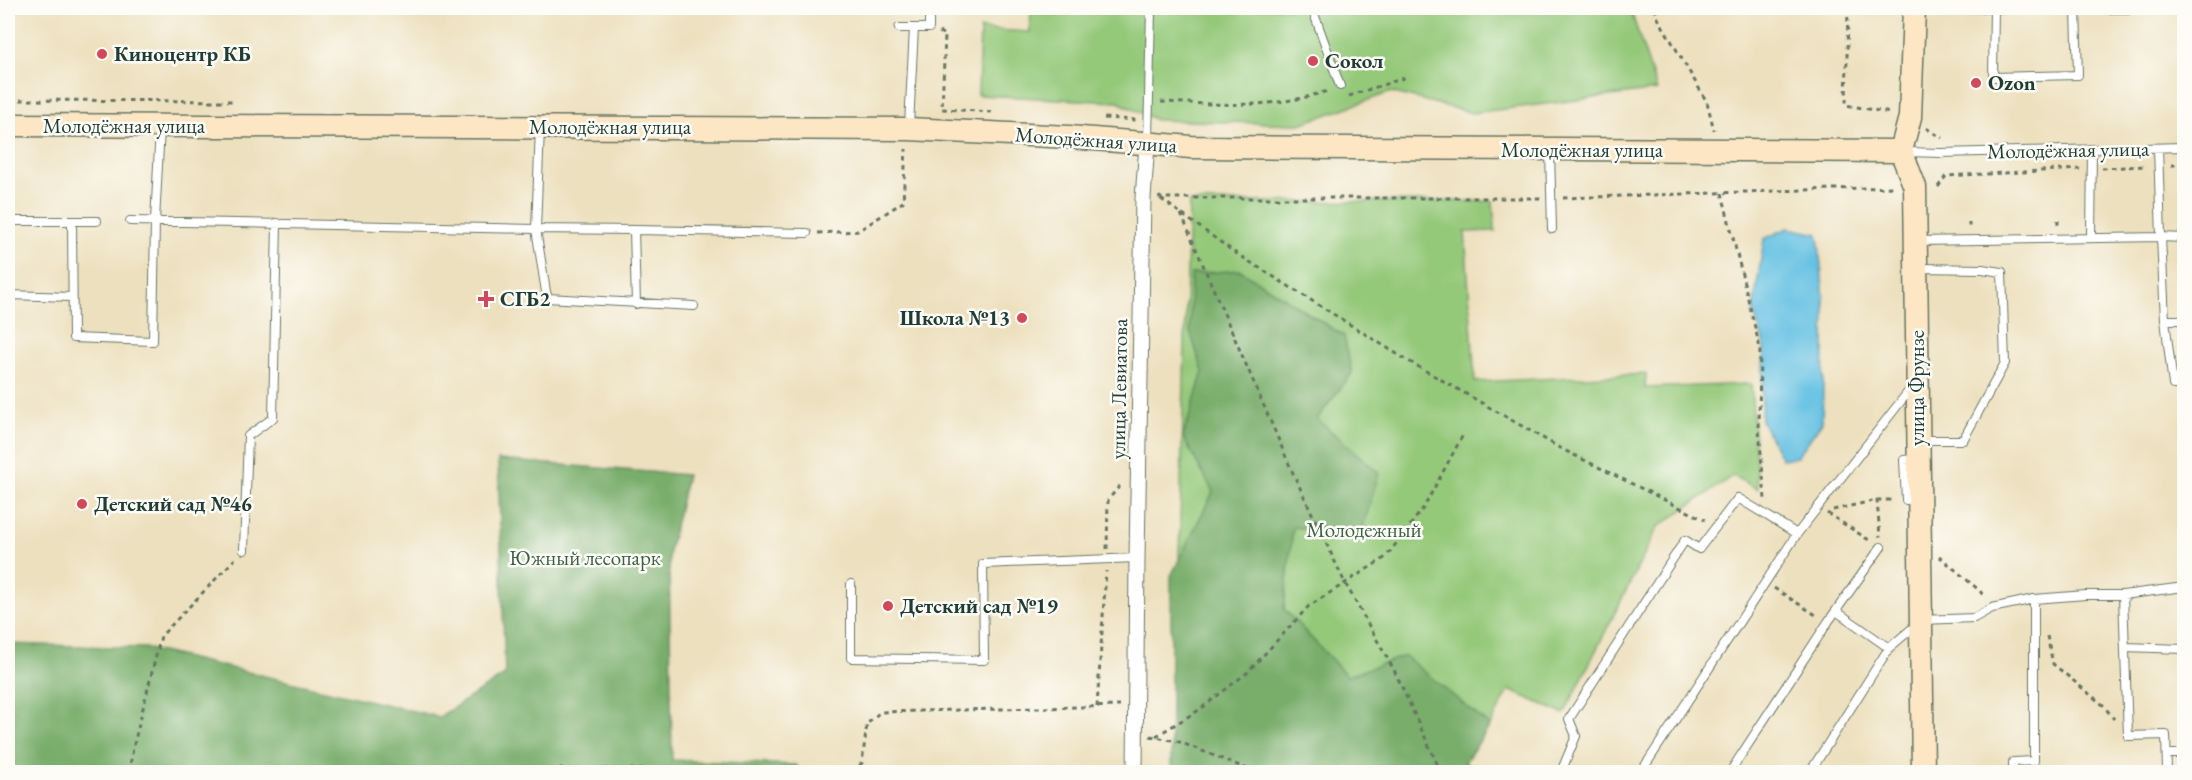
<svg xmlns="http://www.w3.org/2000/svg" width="2192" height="780" font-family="'EB Garamond',serif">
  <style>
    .green { fill: #95c97a; stroke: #5a8357; stroke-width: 1.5 }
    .forest { fill: #78ad6a; stroke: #4c754f; stroke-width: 1.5 }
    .water { fill: #65c1e3; stroke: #427f8c; stroke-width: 1.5 }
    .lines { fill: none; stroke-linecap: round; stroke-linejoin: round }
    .lane-casing { stroke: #677664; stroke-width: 10 }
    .street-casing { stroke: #677664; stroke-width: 17 }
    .secondary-casing { stroke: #677664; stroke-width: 25 }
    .path { stroke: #677664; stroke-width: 3; stroke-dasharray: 4.5 4.5; stroke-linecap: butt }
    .lane { stroke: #fff; stroke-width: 8 }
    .street { stroke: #fff; stroke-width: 15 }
    .secondary { stroke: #fce6c4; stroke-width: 22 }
    .poi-dot { fill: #d1495b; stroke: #fdfcf7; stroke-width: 2 }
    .labels { text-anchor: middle; stroke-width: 5; stroke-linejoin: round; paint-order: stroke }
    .poi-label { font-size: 21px; font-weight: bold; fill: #1f3d34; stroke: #fdfcf7; text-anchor: start }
    .street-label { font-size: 21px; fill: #1f3d34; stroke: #fdfcf7 }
    .park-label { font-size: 21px; fill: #3c6046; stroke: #fdfcf7 }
  </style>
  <rect width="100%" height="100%" fill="#fdfcf7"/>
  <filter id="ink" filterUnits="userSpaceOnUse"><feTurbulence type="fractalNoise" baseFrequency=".0167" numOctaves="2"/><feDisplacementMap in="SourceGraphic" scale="12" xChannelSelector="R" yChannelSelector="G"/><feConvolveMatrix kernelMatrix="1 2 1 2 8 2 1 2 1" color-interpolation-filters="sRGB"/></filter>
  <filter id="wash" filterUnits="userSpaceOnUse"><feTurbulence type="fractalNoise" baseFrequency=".008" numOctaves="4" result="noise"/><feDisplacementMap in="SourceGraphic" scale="24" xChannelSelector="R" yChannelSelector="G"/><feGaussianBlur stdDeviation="1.35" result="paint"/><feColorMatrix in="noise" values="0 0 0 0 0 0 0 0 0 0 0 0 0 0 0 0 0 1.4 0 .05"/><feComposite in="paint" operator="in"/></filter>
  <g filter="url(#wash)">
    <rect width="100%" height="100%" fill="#ede0be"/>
    <path class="green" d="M1031,8H1630L1657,90L1472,113L1391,92L1300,124L1156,120L1118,102L978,95L980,29L1030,32Z
      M1493,201L1495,231L1465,232L1475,382L1646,374L1645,388L1751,384L1758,489L1733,476L1658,527L1564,714L1509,690L1490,726L1477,715L1173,772L1189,202Z"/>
    <path class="forest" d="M1240,270L1344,336L1352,373L1317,419L1379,473L1360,537L1293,527L1284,609L1347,676L1405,656L1490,726L1465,762L1475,772H1171V576L1213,492L1183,437L1203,372L1190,331L1191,274Z
      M498,460L687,475L669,552L672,760L796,765L801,772H8V644L145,648L439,717L505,675Z"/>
    <path class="water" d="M1788,228L1818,234L1825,310L1822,422L1797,457L1782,459L1761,420L1764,343L1753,311L1764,239Z"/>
  </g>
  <g filter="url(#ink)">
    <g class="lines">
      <g class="lane-casing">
        <path id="lane" d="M1312,8L1340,86
          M1930,8L2184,9
          M1994,8L1993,77L2078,75L2076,9
          M899,28H929V8
          M909,125L914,28
          M540,128L536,229L634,230
          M1148,140L1151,8
          M1550,151L1552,229
          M1906,152L1941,153L2184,147
          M8,221H72L73,338L153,341L155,221L160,128
          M72,221H97
          M130,221L536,229L547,298L694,306
          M2091,238L2092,149
          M2184,238L2161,237L2165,320L2173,385H2184
          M1917,241L2161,237L2158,148
          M1918,268L1982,269L2002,272L2005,363L1963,440H1920
          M8,295L72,297
          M636,304L634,230L807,233
          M2165,320H2184
          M1916,459L1904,460L1906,500H1917
          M244,550L248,436L273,418L277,223
          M851,584V658L984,660L983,564L1137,558
          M2123,595L2128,736L2166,735L2167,772
          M1836,611L1889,648
          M2125,647L2184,649
          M2167,754H2184
          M1561,772L1576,736L1569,719L1685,540L1699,549L1738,498L1797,534L1912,387
          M1641,772L1797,534
          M1730,772L1828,622L1881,547
          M1810,772L1889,648L1922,620L1974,618L1992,608L2034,599L2086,595H2123L2184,587
          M2013,772V762L2034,761V599"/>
      </g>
      <g class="street-casing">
        <path id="street" d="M1135,772L1137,558L1143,198L1147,145"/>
      </g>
      <g class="secondary-casing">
        <path id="secondary" d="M1914,8L1910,117L1901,151L1915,187L1923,772
          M8,125L909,129L1069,137L1191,147L1901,151"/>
      </g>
      <path class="path" d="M1655,8L1658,18L1707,102L1714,130
        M1848,8L1846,105L1890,113
        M939,32L945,35L942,109L993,112
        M1349,96L1407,77
        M11,100L236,101
        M1161,102C1219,104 1274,110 1330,90
        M1104,118L1136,120
        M1926,128L1942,138
        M2171,165H2184
        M2102,168L2146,166
        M1938,187L1946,176L2080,169
        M1722,193L1760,348L1759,430L1765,499
        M1159,196L1160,198H1541
        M1563,198L1895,187
        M1161,199L1234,252L1405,359L1562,449L1705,520
        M1181,214L1292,471L1345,583L1395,672L1441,772
        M2058,220V226
        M1969,222V229
        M818,233L858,231L903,202L906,149
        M1877,500L1880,537
        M1833,510L1877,500H1894
        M1827,513L1872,542
        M1107,549L1108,500L1122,483
        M1939,556L1980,591L1985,598
        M1774,588L1819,617
        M2047,636L2053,664L2103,705L2114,719
        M1097,707L1106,571
        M1150,736L1177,741L1255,772
        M1156,736L1199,710L1248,672L1309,606L1386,557L1424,507L1464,433
        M129,772L133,748L161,636L235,559
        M387,772C512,768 636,768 760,772
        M853,772L862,763L867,724L880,712L1120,706
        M2148,772L2154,766"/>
      <use href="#lane" class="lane"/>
      <use href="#street" class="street"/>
      <use href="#secondary" class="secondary"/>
    </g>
  </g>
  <g class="poi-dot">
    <circle cx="102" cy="54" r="6"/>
    <circle cx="1313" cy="61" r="6"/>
    <circle cx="1976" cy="83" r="6"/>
    <path d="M483 290h6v6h6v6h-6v6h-6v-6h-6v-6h6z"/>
    <circle cx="1022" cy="318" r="6"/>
    <circle cx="82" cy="504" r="6"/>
    <circle cx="888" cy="606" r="6"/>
  </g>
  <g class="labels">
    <g class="poi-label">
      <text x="114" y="61">Киноцентр КБ</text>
      <text x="1325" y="68">Сокол</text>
      <text x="1988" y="90">Ozon</text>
      <text x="500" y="306">СГБ2</text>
      <text x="1010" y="325" text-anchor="end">Школа №13</text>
      <text x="94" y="511">Детский сад №46</text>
      <text x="900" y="613">Детский сад №19</text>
    </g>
    <g class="street-label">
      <text x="124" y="133">Молодёжная улица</text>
      <text x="610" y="134">Молодёжная улица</text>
      <text transform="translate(1096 140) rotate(4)" y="7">Молодёжная улица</text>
      <text x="1582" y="157">Молодёжная улица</text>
      <text transform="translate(2068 150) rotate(-1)" y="7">Молодёжная улица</text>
      <text transform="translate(1917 388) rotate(-90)" y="7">улица Фрунзе</text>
      <text transform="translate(1119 389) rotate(-89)" y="7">улица Левиатова</text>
    </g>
    <g class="park-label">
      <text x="1364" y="537">Молодежный</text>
      <text x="585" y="565">Южный лесопарк</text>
    </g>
  </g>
  <rect width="2192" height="780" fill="none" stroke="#fdfcf7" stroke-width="30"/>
</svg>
